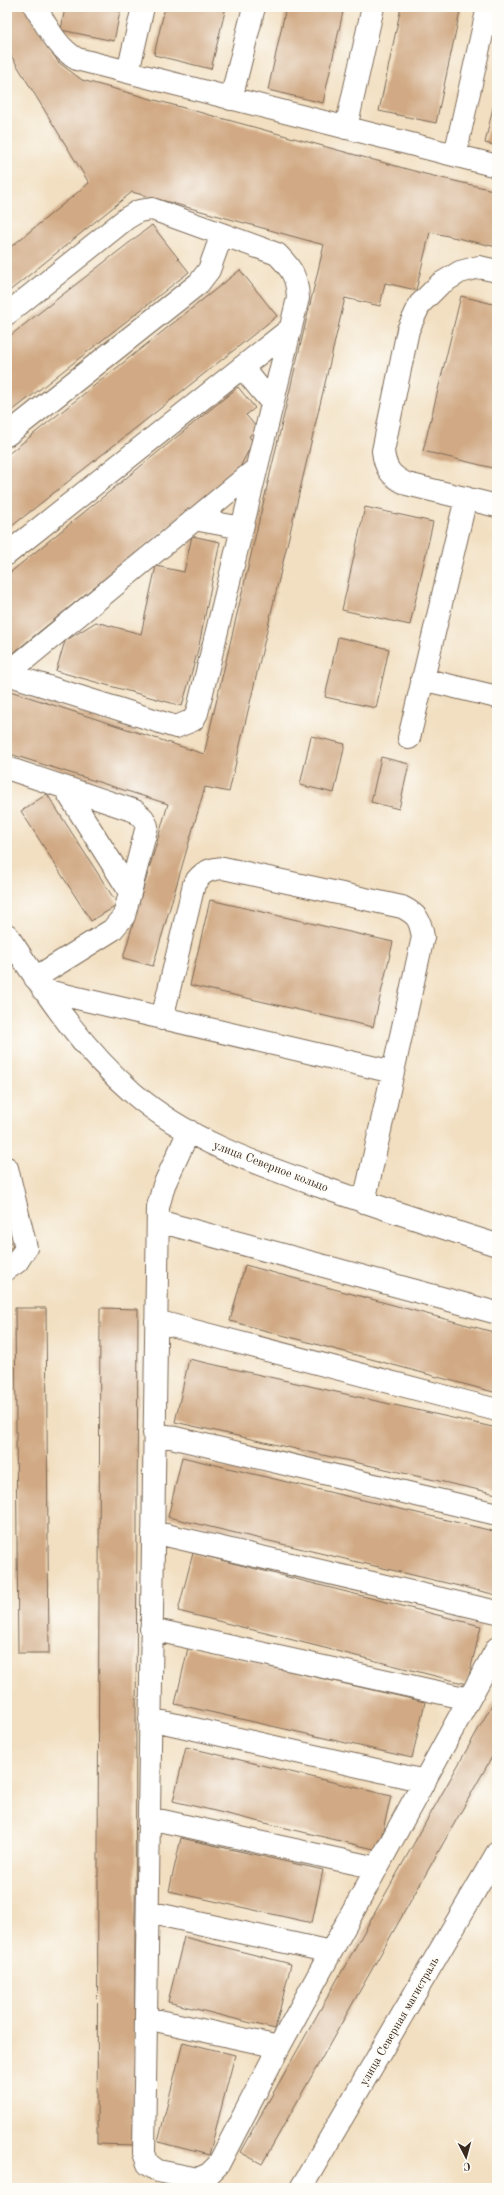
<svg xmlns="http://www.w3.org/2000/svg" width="504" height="2195" font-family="'Old Standard TT',serif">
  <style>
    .building { fill: #d1aa85 }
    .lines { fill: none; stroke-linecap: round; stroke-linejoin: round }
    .minor-casing { stroke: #7b6957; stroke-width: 24 }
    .minor { stroke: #fff; stroke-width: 22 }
    .labels { text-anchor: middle; stroke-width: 3.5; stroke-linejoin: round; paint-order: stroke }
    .street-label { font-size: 12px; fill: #3b2a1e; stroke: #fdfcf7 }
  </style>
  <rect width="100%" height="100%" fill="#fdfcf7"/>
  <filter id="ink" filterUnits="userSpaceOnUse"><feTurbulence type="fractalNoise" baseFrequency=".025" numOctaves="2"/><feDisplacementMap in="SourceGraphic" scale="8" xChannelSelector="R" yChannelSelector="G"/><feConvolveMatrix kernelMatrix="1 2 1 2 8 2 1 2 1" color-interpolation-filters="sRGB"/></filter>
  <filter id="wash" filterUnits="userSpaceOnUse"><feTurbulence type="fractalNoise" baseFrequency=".012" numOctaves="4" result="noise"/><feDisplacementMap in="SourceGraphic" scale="16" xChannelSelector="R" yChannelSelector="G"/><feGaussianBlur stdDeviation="0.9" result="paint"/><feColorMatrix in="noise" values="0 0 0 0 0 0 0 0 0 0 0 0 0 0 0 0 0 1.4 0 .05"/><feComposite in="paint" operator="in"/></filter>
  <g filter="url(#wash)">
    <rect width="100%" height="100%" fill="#f2dfc1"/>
    <g id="blocks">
      <path class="building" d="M7,7H25L58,62L82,80L425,174L497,191V247L430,232L416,290L385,283L380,306L345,298L229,792L205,787L153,966L123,958L168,804L7,753V690L204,754L324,245L132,192L7,293V250L89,183L7,49Z
        M65,7H121L114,41L61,30Z
        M165,7H226L211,69L154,55Z
        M286,7H344L323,103L268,90Z
        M401,7H461L436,123L379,111Z
        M496,94L497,95V146L485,143Z
        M152,225L189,272L7,415V338Z
        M240,270L277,316L7,530V455Z
        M461,296L497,305V469L423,451Z
        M238,387L255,408L246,415L258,429L249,436L253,442L239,469L12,654L7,648V575Z
        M365,507L433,522L410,625L342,610Z
        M192,536L220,542L198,650L182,706L56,671L65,641L96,622L141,634L156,566L184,572Z
        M338,637L389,649L376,708L325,697Z
        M311,736L345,744L334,793L300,785Z
        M381,757L409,764L399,809L371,802Z
        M47,794L118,905L91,921L21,811Z
        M210,900L393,942L373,1027L190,985Z
        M7,1236L13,1246L7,1250Z
        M245,1265L497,1333V1393L230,1321Z
        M15,1308H46L49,1653H18Z
        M100,1308L138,1309L134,2145L97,2144Z
        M189,1359L497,1428V1494L175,1422Z
        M182,1457L497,1532V1595L168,1517Z
        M193,1553L481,1626L467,1684L178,1611Z
        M188,1648L425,1702L412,1758L175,1704Z
        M497,1696V1748L262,2164L240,2152Z
        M186,1747L391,1796L378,1850L173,1801Z
        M181,1838L323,1870L312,1923L169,1891Z
        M184,1937L291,1964L275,2029L168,2002Z
        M183,2042L235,2055L209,2155L158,2142Z"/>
    </g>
  </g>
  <g filter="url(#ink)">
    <use href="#blocks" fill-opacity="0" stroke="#7b6957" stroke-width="1"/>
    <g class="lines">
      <g class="minor-casing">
        <path id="minor" d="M35,7C47,26 57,48 77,59L497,166
          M128,72L143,7
          M231,99L254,7
          M346,128L373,7
          M455,155L488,7
          M497,271L479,267L460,272L440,284L420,304L408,330L383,451C385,468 390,476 407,484L497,506
          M7,314L127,218L139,211L152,209L277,254C292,269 297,277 298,298L197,713L193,720L176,727L7,674
          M242,367L272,403
          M7,435L199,283L209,270L222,234
          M194,519L242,528
          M7,554L290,329
          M7,674L256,469
          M422,679L497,697
          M409,738L466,498
          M7,768L135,811L143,818L147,826L124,916L112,930L35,978
          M64,787L130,892
          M7,935C45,992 81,1048 133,1093C186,1139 254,1163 319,1186C378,1207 437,1226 497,1245
          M43,990L393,1072
          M162,1019L194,884C202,872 209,869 223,868L402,907C418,915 420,920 423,937L364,1202
          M189,1131L164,1185L158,1207L144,2153L148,2164L158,2171L198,2179L209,2174L218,2165L279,2047L497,1648
          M7,1168L26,1248L17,1262L7,1269
          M158,1221L497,1313
          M156,1321L497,1410
          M154,1433L497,1514
          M153,1532L497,1612
          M151,1629L469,1699
          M150,1719L425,1781
          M149,1818L377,1868
          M148,1912L331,1952
          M146,2018L279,2047
          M301,2188L497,1853"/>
      </g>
      <use href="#minor" class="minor"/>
    </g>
  </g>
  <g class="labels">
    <g class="street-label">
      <text transform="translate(271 1166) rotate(21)" y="4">улица Северное кольцо</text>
      <text transform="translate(399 2021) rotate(-60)" y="4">улица Северная магистраль</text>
    </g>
  </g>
  <rect width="504" height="2195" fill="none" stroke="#fdfcf7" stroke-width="24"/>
  <g transform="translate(466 2157) rotate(174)" stroke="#fdfcf7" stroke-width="3" paint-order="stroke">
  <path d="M0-3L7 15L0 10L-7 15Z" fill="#3b2a1e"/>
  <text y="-6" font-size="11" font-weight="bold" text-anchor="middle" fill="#3b2a1e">С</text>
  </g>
</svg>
